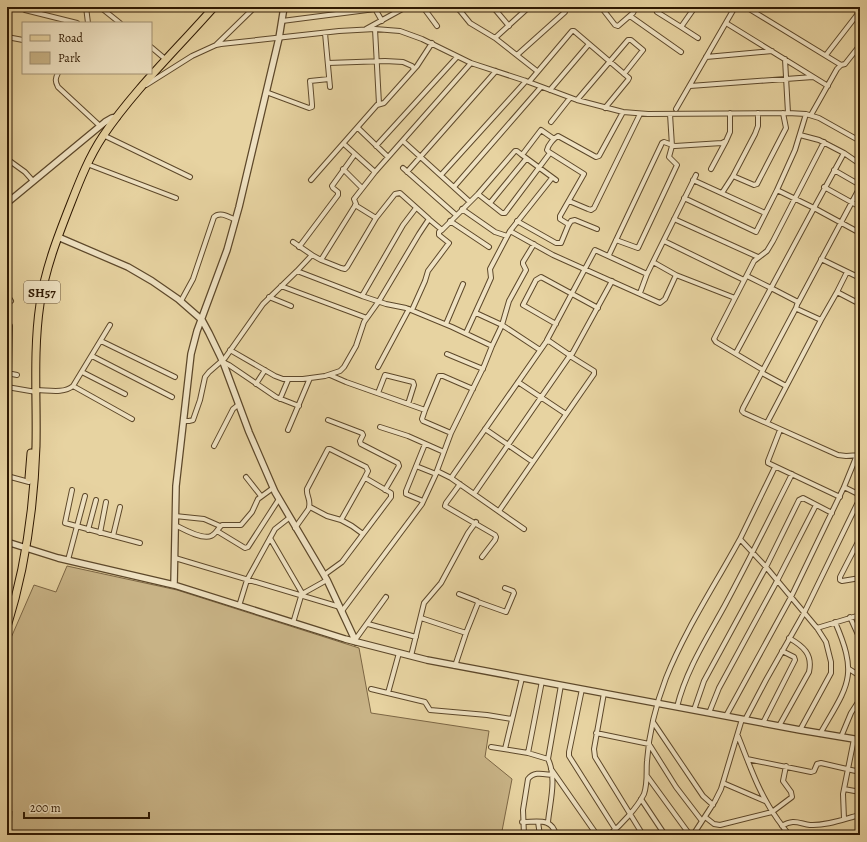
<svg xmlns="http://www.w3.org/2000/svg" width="867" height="842" font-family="Alegreya,serif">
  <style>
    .green { fill: #c8b386; stroke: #7c6644 }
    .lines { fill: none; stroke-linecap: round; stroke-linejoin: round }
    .minor-casing { stroke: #5d482a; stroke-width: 6 }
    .tertiary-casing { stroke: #5d482a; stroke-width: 8 }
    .primary-casing { stroke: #2f1902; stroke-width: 9 }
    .minor { stroke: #efe2c2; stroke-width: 4 }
    .tertiary { stroke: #efe2c2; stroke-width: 5.5 }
    .primary { stroke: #e7d3a1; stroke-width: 7 }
    .labels { text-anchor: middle; stroke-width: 3; stroke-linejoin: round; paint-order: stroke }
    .shield { fill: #efe2c2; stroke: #69553c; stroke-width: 1 }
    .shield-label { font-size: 13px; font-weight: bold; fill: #2f1902 }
  </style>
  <rect width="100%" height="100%" fill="#e7d3a1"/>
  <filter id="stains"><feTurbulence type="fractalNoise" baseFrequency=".005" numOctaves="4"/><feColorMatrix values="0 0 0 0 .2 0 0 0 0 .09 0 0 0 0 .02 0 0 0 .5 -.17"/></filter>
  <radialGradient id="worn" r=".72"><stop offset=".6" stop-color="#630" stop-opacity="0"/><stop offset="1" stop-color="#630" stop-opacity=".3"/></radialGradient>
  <path class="green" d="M67,566L177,590L359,648L371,713L489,731L485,757L512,779L502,831V835H11L12,811L7,809V647L34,585L56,592Z"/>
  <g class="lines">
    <g class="minor-casing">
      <path id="minor" d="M86,7L88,23
        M100,7L120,23
        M274,7L284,11
        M374,7L382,21
        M423,7L437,26
        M457,7L470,23L495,38L537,71
        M493,7L509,26
        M601,7L615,25L618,26L633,13L634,11L632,7
        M695,7L681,27L698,38
        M746,7L841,65L845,64L860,45
        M25,10L77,23
        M460,11L466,7
        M657,12L681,27
        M630,16L681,52
        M282,21L375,9
        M726,23L828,86
        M366,29L406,7
        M375,29L379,104
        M325,33L330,87
        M7,37L23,40
        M495,38L529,7
        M216,45L255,7
        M151,47L164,58
        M517,55L565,12V7
        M826,55L860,11
        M706,57L772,51
        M785,59L788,113
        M328,63L385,61L403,62L412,66L414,69
        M58,73C55,79 55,81 58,87L100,126
        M529,82L572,31H574L629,78L628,80L605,108
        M146,85L192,56L216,45L221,44L339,31L375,29L400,31L422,39L471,63L526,81L577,100L623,112L648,114L788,113L806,114L819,118L860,141
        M690,86L813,77
        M550,90L589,44
        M266,92L309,108L312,107V105L310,81L329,79
        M577,100L628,40H631L643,50L624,74
        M676,109L735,7
        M806,114L795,150L777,190L814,208L771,288L798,302L796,308L797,309L821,320L837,292L860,304
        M811,115L837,69L841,65
        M551,122L570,98
        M358,128L388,157
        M103,135L190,177
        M800,135L819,140L844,153
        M554,139L541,130L522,155L556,180
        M403,141L470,202
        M824,142L773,241L767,251L754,261L714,339L716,342L763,370L743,408L742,411L744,413L838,455L846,456L860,455
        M344,144L375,172
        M376,146L457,57
        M7,159L25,172L33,181
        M87,164L176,198
        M860,164L844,153L814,208L860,233
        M403,168L456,215
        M343,169L362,188
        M711,169L726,141
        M834,170L860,185
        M407,172L496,71
        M441,175L526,81
        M733,176L755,134L758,126V113
        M311,180L377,105L384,103L417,66L432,43
        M693,180L765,213
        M454,187L541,87
        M824,187L860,207
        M722,193L733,176L754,185L757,184L786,128L783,113
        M478,194L502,213H505L550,153
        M684,198L756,232L777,190
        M569,201L588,209L591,210L594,208L640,114
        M490,203L526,159
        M355,205L376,218
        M462,209L495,232L507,236
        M674,219L758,257
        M450,221L489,247
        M517,221L556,243H561L568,226V224L560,219V216L584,174L549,152L547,150C548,145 554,138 558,136L596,157L599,156L623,112
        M568,226L571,221L575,220L597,229
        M442,230L478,194L515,151H517L522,155
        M510,231L552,178
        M616,240L638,248L677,165L669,157L672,146L670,114
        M664,241L744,280
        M293,242L312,255
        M299,247L338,195V192L333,188L332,186L355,154
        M609,255L662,143L664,142L675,146L722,143L726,141L730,132V113
        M821,259L860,278
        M653,262L676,275
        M297,271L312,255L321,260
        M647,274L696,175
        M281,286L367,318
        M837,292L847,272
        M7,295L11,301
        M362,296L403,225L416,208
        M269,297L291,306
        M181,301L193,279L214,217C220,211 229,217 236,220
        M798,303L860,187
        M412,310L425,281L428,271L449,243L439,235V232L442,230L430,220
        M476,313L502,325L509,301L526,270L523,264V262L534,244
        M446,324L463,284
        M556,324L523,305L536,280L541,277L598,308
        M466,333L487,287L491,278L490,269L510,231L553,255L660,303L665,299L676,275L735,298
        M547,340L595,250L647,274L640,293
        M101,341L175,377
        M230,350L275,376L283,379H303L325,376L340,371L344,367L356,346L364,322L379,301L419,234L429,219L400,193L395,194L376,218L347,267L345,269L341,268L321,260L356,204L354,199L375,172L471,63
        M736,353L771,288L747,276
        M447,354L483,369
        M92,356L172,397
        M223,362L229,365L276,397L299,406
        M378,367L409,309
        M763,370L796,308
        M82,372L125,394
        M7,373L17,375
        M9,373L10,326
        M762,373L786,386
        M330,375L346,382L425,410L439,376H443L473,389
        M518,382L566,414
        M256,384L265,370
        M73,386L132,419
        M7,387L36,392
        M36,390C48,390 63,394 73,386L110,325
        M378,393L385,375L413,382L414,385L408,404
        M280,399L288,380
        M425,410L422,419L423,421L451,433
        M328,420L362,433L363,435L360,441L361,444L398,463L399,466L385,490
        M183,421H189L193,420L200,400L205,377L209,372L225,358L263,304L297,271L362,296L386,304L406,308L452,327L492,346L502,325L540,350
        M767,423L821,320
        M380,427L408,436L444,452
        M485,429L533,462
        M288,430L310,378
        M780,430L768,461V463L840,497
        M214,446L233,409L238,405
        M416,466L436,474
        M437,471L451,478L546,342L549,341L568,354H572L612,281
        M7,476L29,482
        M246,477L261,496
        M451,478L524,529
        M460,484L446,503L445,506L495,535L496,537L495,540L482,557
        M844,487L857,455
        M72,490L65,523L140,543
        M474,494L571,354
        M423,501L406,494V491L425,444
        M309,507C311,499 306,496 307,489L328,449H330L366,467L368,471L364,479
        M499,511L594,374V371L570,356
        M175,516L204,519L220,526
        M175,525C183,529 202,540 211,536C216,534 218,528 222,525H241L252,512L258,499L273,488
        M295,528L310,507L327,516L341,520L352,526L363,534
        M88,530L96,500
        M217,531L245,548L248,547L279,499
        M100,533L106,502
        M113,536L120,507
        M270,538L302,593L293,623
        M860,538L840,577V580L842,581L860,578
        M740,539L775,467
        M175,558L340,607
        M68,560L85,496
        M324,575L342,562L391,497V493L367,479H364L341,520
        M302,594L327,580
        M7,598L11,600
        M478,602L506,612L514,593L513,591L505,588
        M239,606L247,580L275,529L289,518
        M342,611L422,504L435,476L451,433L484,366L492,346
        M850,617L860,639
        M421,618L466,633
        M368,624L416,637
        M817,628L860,615
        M355,640L386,597
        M411,656L424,603L441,583L468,533L476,522
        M455,666L466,633L478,603L477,601L459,594
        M849,669L860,676
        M371,689L425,702L430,710L487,715L512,719
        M582,689L569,752V756L619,835
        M388,693L399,653
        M604,693L594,749L595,757L643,835
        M677,707C686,670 707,638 725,605C748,562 770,518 792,474
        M694,710L704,681L766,567L799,500L803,498L832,513
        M709,713L719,688L777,581L816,505
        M726,716L791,597L844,487L860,495
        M745,720L766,680L804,613L860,498
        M653,722L703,796L713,805
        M763,723L795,660L794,657L782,651
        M779,726L809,672C813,654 803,646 789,638
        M596,733L649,744L676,787L702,821
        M820,734C848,685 859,677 835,622
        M738,736C750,766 759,794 778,820C782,825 785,831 790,835
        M841,737L851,713L860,699
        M491,747L528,753L548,759C557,778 550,802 548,822
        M505,749L522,678
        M528,753L542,681
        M548,759L561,685
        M747,759L811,772L814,771L817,764L821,763L860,772
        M551,769L597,835
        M647,776L690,835
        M723,783L765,801
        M844,789L860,792
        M641,799L665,835
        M705,817L714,824L720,825L772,812L792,797L791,792L783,781L786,766
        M844,819L843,794L854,739
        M522,822C537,822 552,817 556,835
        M538,822L540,835
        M782,826C793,819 798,823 810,825C827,826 844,819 860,815
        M519,835L539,834
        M524,835L523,810L528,779C534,771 543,774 552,775
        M609,835C621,825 637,808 644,794C648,783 646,771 647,761C649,733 656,704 666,678C685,630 715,585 740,539L766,567L817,628L826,642L831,662V673L800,730
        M693,835L715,801L721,789L742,719"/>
    </g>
    <g class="tertiary-casing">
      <path id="tertiary" d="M7,203L105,122L112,118L117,117
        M58,237L128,267L152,281L178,299L202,320L209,333L223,362L249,432L275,492L327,580L356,642
        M7,542L58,558L174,585L345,639L427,660L800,730L860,740
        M174,585L176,486L191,354L197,331L227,250L239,207L279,38L284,7"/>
    </g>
    <g class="primary-casing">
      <path id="primary" d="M29,478L31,453
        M7,627C25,569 34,508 36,446C37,399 33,351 40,304C45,269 58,236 71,203C80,180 89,157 103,136C134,90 177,49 214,7"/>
    </g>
    <use href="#minor" class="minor"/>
    <use href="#tertiary" class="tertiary"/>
    <use href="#primary" class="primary"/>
  </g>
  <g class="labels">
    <rect class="shield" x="24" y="281" width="36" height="22" rx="3"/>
    <g class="shield-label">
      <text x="42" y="297">SH57</text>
    </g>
  </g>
  <rect width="867" height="842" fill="none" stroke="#e7d3a1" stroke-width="24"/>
  <rect x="8" y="8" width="851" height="826" fill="none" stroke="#2f1902" stroke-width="2"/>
  <rect x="12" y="12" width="843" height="818" fill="none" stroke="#2f1902"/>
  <rect x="22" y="22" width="130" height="52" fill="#efe2c2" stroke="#a29275"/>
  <rect x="30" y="35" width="20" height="6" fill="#e7d3a1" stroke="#a29275"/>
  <text x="58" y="42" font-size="12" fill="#2f1902">Road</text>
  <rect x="30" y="52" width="20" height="12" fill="#c8b386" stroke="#a29275"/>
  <text x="58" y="62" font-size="12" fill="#2f1902">Park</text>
  <path d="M24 812v6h125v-6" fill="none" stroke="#2f1902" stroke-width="2"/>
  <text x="30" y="812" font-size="12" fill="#2f1902" stroke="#efe2c2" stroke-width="3" paint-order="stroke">200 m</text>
  <rect width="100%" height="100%" filter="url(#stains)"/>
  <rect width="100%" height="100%" fill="url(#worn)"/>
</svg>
